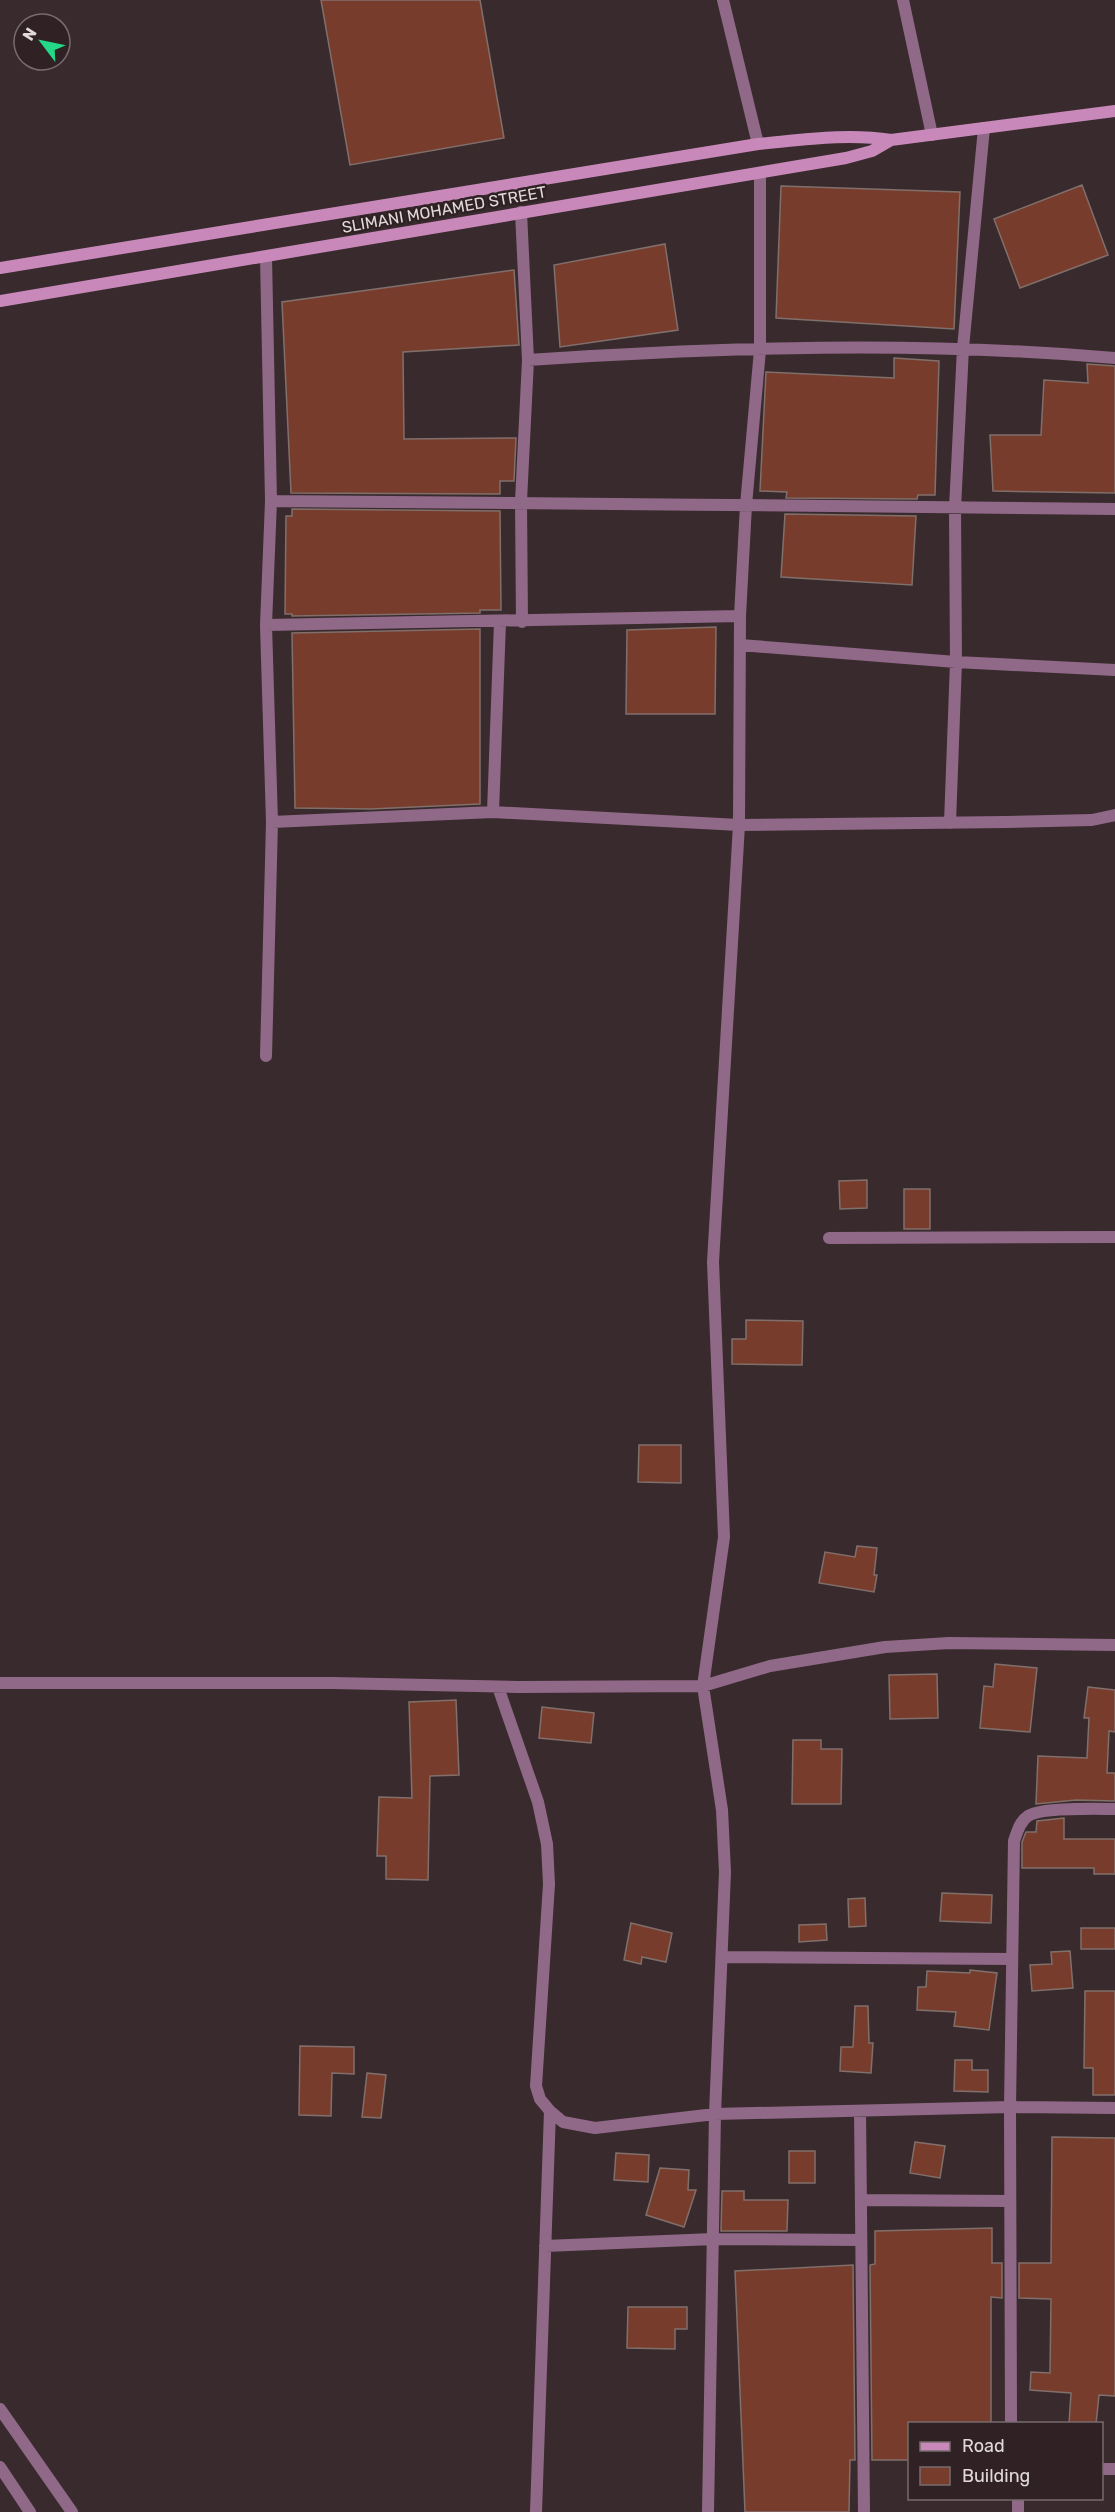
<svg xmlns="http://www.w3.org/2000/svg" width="1115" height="2512" font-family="Rubik,sans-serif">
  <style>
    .building { fill: #783c2d; stroke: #806f6b; stroke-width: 1.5 }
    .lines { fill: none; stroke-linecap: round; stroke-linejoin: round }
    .street { stroke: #916988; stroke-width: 12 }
    .secondary { stroke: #c889ba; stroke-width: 12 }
    .labels { text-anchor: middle; stroke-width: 5; stroke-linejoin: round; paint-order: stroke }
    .street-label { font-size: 16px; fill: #e2d9da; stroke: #2f2124 }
  </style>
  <rect width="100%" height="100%" fill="#392b2d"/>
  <path class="building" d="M321,0H480L504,138L350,165Z
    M1082,185L1108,255L1020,288L994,219Z
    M781,186L960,192L954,329L776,318Z
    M665,244L678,330L560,347L554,265Z
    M514,270L519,345L403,352L404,439L516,438L514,481H500V494L291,493L282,302Z
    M894,358L939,361L935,495H918L917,499L786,498L787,492L760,491L766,372L894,378Z
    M1087,364L1115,366V493L993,491L990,435H1041L1044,380L1088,383Z
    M292,509L500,511L501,610H480V613L292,616V614H285L286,516H292Z
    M785,514L916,516L912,585L781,577Z
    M716,627L715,714H626L627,630Z
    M480,629V804L371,809L295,808L292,633Z
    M867,1180V1208L840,1209L839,1181Z
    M904,1189H930V1229H904Z
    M746,1320L803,1321L802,1365L732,1364V1339H746Z
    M639,1445H681V1483L638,1482Z
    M857,1546L877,1548L874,1575H877L874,1592L819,1583L825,1552L855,1557Z
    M995,1664L1037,1668L1030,1732L980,1728L984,1686L993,1687Z
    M937,1674L938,1718L890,1719L889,1675Z
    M1088,1687L1115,1690V1732L1109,1731L1107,1773H1115V1801L1076,1800L1036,1804L1038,1756L1087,1758L1089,1718H1084Z
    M456,1700L459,1775L430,1776L428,1880L386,1879V1856H377L379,1797L412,1798L409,1702Z
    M542,1707L594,1713L591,1743L539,1738Z
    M793,1740H821V1749H842L841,1804H792Z
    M1064,1818V1839H1115V1874H1094V1868H1022V1842L1026,1832H1036L1037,1821Z
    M942,1893L992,1895L991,1923L940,1921Z
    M865,1898L866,1926L849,1927L848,1899Z
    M631,1923L672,1933L666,1962L642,1957L641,1964L624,1960Z
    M826,1924L827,1940L799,1942V1925Z
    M1081,1928H1115V1949H1081Z
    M1070,1951L1073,1988L1032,1991L1030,1965L1052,1964L1051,1952Z
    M970,1970L997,1973L989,2030L954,2026L956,2012L917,2010L918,1987H926L927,1971L970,1973Z
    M1085,1991H1115V2095H1093V2068H1084Z
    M855,2006H868L869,2043H873L871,2073L840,2071L841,2047H853Z
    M300,2046L354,2047V2074L332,2073L331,2116L299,2115Z
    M955,2060H972V2070H988V2092L954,2091Z
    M367,2073L386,2075L381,2118L362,2117Z
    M1052,2137L1115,2138V2396L1099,2395L1096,2424H1069L1071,2393L1030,2390L1031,2372L1050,2373L1051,2299L1019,2298V2263H1051Z
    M915,2142L945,2146L940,2178L910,2173Z
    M789,2151H815V2183H789Z
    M616,2153L649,2155L648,2182L614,2180Z
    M660,2168L689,2170L688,2190H696L684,2227L646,2215Z
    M722,2191H744V2200H788L787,2231H721Z
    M992,2228V2263H1002V2298L991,2297V2424H909V2460H872L870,2265L875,2264V2231Z
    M853,2265L855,2460H850L849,2512H745L735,2271Z
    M628,2307H687V2329H675V2349L627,2348Z"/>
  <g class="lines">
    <path class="street" d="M723,0L758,144
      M903,0L932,135
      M521,212L528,360L521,501L522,622
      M266,257L271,501L266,625L272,822L493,812L739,825L1007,822L1092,820L1115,815
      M528,360C723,347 920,341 1115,358
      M271,501C552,501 834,508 1115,509
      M740,616L746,505L760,350V173
      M266,625L740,616L739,825L713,1262L724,1537L703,1686L722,1810L725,1872L715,2114L708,2512
      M740,645L956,662L1115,670
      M493,812L500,622
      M950,823L956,662L955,508L963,348L984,128
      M266,1056L272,822
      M829,1238L1115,1237
      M0,1683H333L517,1687L703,1686L770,1666L885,1647L949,1643L1115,1645
      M498,1687L538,1802L547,1844L549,1884L536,2086L540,2099L550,2111L563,2122L595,2128L715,2114L1010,2107L1115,2108
      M722,1957L1012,1959
      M860,2111L864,2512
      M861,2200L1010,2201
      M545,2246L713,2239L861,2240
      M0,2409L72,2512
      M1011,2424L1010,2107L1014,1841C1017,1832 1020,1821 1028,1816C1041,1807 1097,1809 1115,1809
      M0,2467L30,2512
      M1102,2469H1115
      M536,2512L550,2111
      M1018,2512V2498"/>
    <path class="secondary" d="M0,268L758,144C802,140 847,133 891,140L1115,111
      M0,301L846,158L872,151L891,140"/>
  </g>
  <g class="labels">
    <g class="street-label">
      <text transform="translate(444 209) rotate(-10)" y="6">SLIMANI MOHAMED STREET</text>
    </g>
  </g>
  <rect x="908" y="2422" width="195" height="78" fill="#2f2124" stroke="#776b6d" stroke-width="1.5"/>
  <rect x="920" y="2442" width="30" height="9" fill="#c889ba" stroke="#776b6d" stroke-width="1.5"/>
  <text x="962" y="2452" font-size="18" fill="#e2d9da">Road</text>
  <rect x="920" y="2467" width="30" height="18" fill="#783c2d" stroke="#776b6d" stroke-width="1.5"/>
  <text x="962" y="2482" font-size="18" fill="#e2d9da">Building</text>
  <g transform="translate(42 42) rotate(302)"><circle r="28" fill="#2f2124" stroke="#776b6d" stroke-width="1.5"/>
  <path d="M0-4.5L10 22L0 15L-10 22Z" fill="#23d886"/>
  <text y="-9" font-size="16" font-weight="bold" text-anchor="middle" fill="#e2d9da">N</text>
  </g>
</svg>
